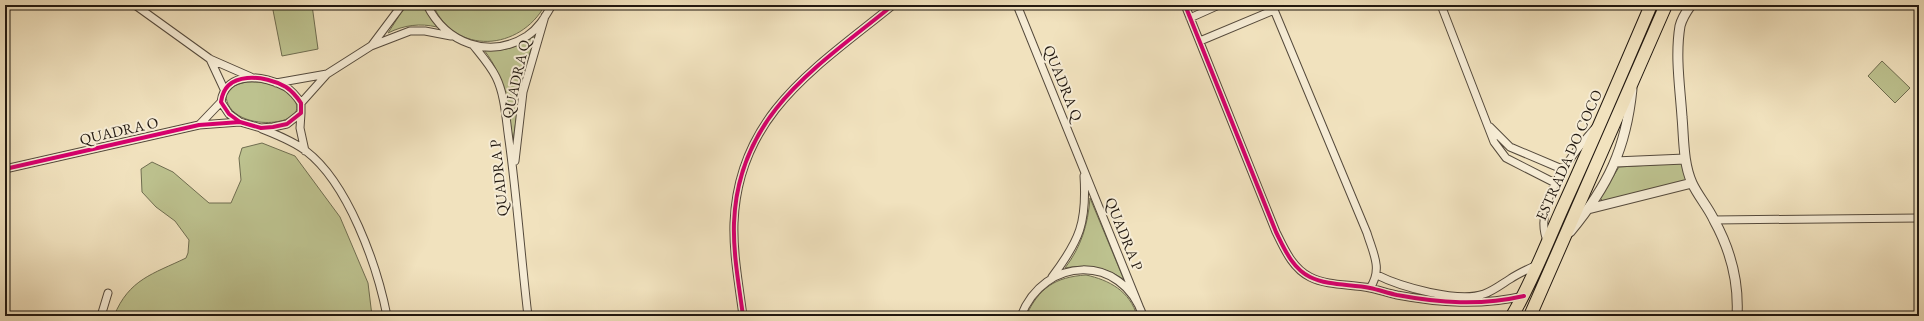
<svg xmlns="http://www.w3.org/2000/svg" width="1924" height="321" font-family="'EB Garamond',serif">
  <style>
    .green { fill: #bdc28f; stroke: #6f6d50 }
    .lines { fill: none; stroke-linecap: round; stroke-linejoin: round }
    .minor-casing { stroke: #554a3c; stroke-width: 9 }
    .tertiary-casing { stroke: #554a3c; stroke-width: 11 }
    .trunk-casing { stroke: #211810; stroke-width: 14 }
    .minor { stroke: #f6ecd5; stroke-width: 7 }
    .tertiary { stroke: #f6ecd5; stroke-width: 9 }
    .trunk { stroke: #f1e2be; stroke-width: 12 }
    .cycleway-casing { stroke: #f6ecd5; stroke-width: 6 }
    .cycleway { stroke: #d6006c; stroke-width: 4 }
    .labels { text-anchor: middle; stroke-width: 4; stroke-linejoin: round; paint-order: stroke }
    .street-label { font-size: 15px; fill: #211810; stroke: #f6ecd5 }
  </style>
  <rect width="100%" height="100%" fill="#f1e2be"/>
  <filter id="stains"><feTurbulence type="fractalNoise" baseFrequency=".005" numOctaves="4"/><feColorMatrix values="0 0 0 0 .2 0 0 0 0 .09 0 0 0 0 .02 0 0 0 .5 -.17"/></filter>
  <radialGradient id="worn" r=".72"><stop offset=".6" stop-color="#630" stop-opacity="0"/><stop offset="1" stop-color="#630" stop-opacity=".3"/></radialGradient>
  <path class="green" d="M272,5H312L318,49L282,56Z
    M406,5H424L437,27C420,23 404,25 388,33Z
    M433,5H545C520,51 455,56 433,5Z
    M535,36L521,84L513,142C508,109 506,78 484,50C503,52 519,47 535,36Z
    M1882,61L1910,88L1895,103L1868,76Z
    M247,82C262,81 278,84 290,95C323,127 227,136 226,95C230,86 238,84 247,82Z
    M262,143L295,156L340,217L368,283L372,316H114C129,279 153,274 186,258L188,253L189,240L175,221L156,207L142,192L141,169L152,162L173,172L209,203H231L241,180L239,158L242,148Z
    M1683,163L1688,181L1604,202L1600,198L1619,167Z
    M1090,198L1124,280C1106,267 1087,264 1065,268C1081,247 1088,225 1090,198Z
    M1086,275C1109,280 1130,291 1137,316H1026C1039,288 1055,277 1086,275Z"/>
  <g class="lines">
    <g class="minor-casing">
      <path id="minor" d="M135,5L210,59L251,77
        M427,5C446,43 489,60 527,36C539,28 545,17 552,5
        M1017,5L1139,306
        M1185,5L1276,232C1284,248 1292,268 1310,277C1328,286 1351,284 1370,288C1379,290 1388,293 1397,295C1440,303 1480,306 1524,296
        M1272,5L1367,233C1373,253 1383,269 1370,288
        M1441,5L1494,142L1506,158L1555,183
        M1190,18L1219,5
        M1200,41L1274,10
        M372,45L402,5
        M473,45C481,55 490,65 496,77C505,95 506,120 509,140C517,198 521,257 528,316
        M210,59L224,89
        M276,83L327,74
        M301,103L327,74L371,46L410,31H425L451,36
        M301,113L300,128L305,151
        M199,125L221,102
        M1490,127L1510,147L1562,169
        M262,129C277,135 293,141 306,151C348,183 377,265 387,316
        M515,161L523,92L545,16
        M5,169L199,125L240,122L261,128L273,127L287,124L301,113V103C297,97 292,91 286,87C265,75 225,70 221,102L229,114L240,122
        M1714,220L1919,218
        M1548,243C1531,206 1571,155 1595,128
        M1377,275C1401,287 1458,303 1484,294C1493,291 1502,284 1510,279C1519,273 1528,269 1537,265
        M1052,277C1080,240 1087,222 1084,176
        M101,316L108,293
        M743,316C739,285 733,254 734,223C738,114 817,67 893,5
        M1021,316C1044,256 1122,253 1143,316"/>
    </g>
    <g class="tertiary-casing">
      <path id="tertiary" d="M1691,5C1686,12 1682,18 1680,26C1675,56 1680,87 1682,117C1684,139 1683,163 1692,183C1698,196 1708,207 1714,220C1730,249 1739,282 1737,316
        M1615,162L1685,159
        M1588,209L1692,183
        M1570,232C1608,186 1626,149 1632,89"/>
    </g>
    <g class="trunk-casing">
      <path id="trunk" d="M1512,316C1532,282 1546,245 1562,209C1593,141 1622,73 1651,5
        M1530,316L1666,5"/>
    </g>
    <use href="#minor" class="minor"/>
    <use href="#tertiary" class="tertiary"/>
    <use href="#trunk" class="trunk"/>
    <g class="cycleway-casing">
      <path id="cycleway" d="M1185,5L1276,232C1284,248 1292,268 1310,277C1328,286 1351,284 1370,288C1379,290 1388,293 1397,295C1440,303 1480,306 1524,296
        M5,169L199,125L240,122L261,128L273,127L287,124L301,113V103C297,97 292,91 286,87C265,75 225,70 221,102L229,114L240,122
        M743,316C739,285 733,254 734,223C738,114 817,67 893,5"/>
    </g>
    <use href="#cycleway" class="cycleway"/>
  </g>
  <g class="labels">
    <g class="street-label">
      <text transform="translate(516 79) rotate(-77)" y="5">QUADRA Q</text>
      <text transform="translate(1063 83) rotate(68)" y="5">QUADRA Q</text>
      <text transform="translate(119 131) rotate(-13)" y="5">QUADRA O</text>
      <text transform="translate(1569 155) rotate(-66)" y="5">ESTRADA DO COCO</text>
      <text transform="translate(499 178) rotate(-96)" y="5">QUADRA P</text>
      <text transform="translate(1124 234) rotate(68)" y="5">QUADRA P</text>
    </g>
  </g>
  <rect width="1924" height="321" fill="none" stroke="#f1e2be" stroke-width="20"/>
  <rect x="6" y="6" width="1912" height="309" fill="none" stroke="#211810" stroke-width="2"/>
  <rect x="10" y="10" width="1904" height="301" fill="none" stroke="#211810"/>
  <rect width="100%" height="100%" filter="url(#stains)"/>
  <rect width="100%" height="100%" fill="url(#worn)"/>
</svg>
